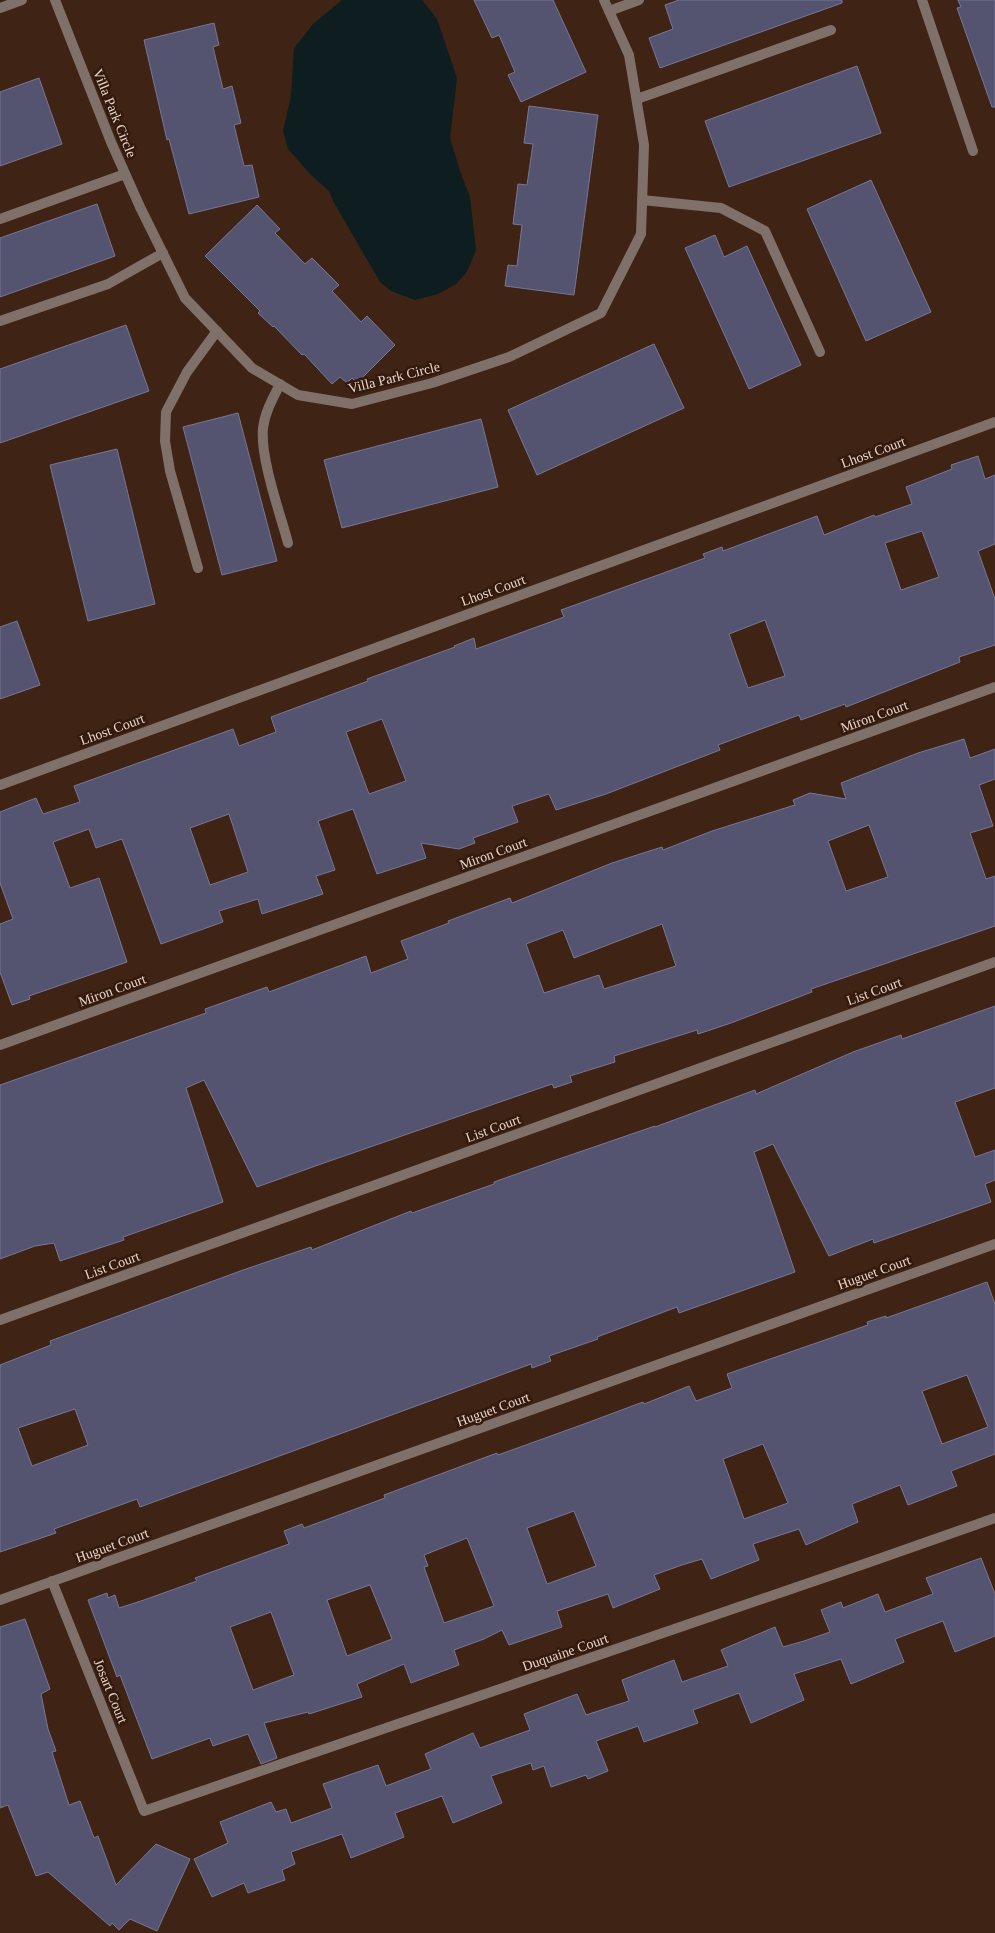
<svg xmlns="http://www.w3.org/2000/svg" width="995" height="1933" font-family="Georgia,serif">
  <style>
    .water { fill: #0d1d20 }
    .building { fill: #545471; stroke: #777796; fill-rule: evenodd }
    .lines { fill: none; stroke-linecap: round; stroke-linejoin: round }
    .service { stroke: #7f7169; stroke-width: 10 }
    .minor { stroke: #7f7169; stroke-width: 10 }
    .tertiary { stroke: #7f7169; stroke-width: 10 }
    .labels { text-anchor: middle; stroke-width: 5; stroke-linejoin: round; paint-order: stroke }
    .street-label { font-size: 14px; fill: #e6d4cb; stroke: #341a0c }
  </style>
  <rect width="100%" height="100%" fill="#3f2415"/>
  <path class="water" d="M342,0H422L437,19L457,78L450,138L460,171L470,197L476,250L467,272L456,284L438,294L415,300L391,291L380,282L333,201L329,191L311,175L288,149L283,131L291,96L294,48L313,24Z"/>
  <path class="building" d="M474,0H553L586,72L521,102L508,75L515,72L499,35L492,38Z
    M679,0H842V3L660,68L649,38L673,29L665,5Z
    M958,0H995V107H992L957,8L961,7Z
    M214,23L219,45L213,47L223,89L232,86L241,123L234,125L244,166L252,165L259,197L189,214L169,139L167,140L144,40Z
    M857,66L881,133L729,187L705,121Z
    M39,78L62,144L0,166V92Z
    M529,106L598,115L574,295L505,286L508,265L517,266L522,225L513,224L518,184L527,185L533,144L524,143Z
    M871,180L931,312L866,341L807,209Z
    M97,204L115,256L0,297V238Z
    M257,205L280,229L275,233L305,264L312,258L339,285L332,291L361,322L367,316L395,345L357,383L352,378L347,383L340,377L332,384L304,354L302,355L274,326L273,327L258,313L260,311L205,256Z
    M715,235L724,257L747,246L801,365L749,389L685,248Z
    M126,325L149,391L0,443V369Z
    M654,344L684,408L537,475L508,410Z
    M238,413L277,561L222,575L183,427Z
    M481,419L498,487L342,528L324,460Z
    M117,449L155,604L88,621L50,465Z
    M978,456L985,479L995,475V544L978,551L995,599V645L959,657L960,662L846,707L845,704L801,720L799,715L718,745L720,750L606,794L556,810L549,794L512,806L518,822L473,838L475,843L459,849L421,843L426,858L377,874L353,809L318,821L335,870L316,876L323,894L262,914L258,899L219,911L223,922L161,944L122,839L96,848L89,829L53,842L70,888L99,878L127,962L29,996L30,999L12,1005L0,972V924L13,919L0,883V812L36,798L43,814L80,802L74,786L233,729L239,746L276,732L271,717L368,681L367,679L455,647L454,646L474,638L476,649L564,617L561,610L705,558L703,554L722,547L723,551L817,516L824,535L874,515L875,517L912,504L906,487L952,469L951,465ZM922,531L939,577L901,590L885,543ZM765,620L785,676L748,688L729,634ZM382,719L406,781L369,794L346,732ZM229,814L248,872L210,885L190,828Z
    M17,621L40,685L0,699V627Z
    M964,739L970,758L995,749V779L979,785L993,826L970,833L986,879L995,876V926L811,989L812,992L731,1023L698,1034L697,1030L614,1056L615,1062L570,1076L572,1082L554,1088L552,1084L321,1164L257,1187L204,1080L186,1088L223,1202L123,1237L124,1240L60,1261L54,1243L35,1246L0,1259V1085L206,1013L205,1009L267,987L269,992L366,956L371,973L408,959L401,941L449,923L448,921L510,898L512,903L612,863L662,847L663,850L712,831L795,805L793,800L810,793L846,799L841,783L918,753ZM869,825L888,877L846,891L828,841ZM662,924L676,966L604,989L599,975L544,993L526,944L563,930L574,958Z
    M995,1006V1088L955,1102L975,1157L995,1150V1180L985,1184L991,1202L874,1243L873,1239L829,1256L773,1144L754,1152L795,1272L679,1313L677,1307L597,1337L598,1339L549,1356L551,1361L532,1368L531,1364L140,1507L137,1499L54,1529L56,1533L0,1552V1365L51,1345L50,1341L243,1270L311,1247L312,1250L411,1211L412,1213L494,1184V1182L556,1160L655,1126V1127L755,1090L756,1094L853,1052L901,1035L902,1039ZM75,1409L88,1445L32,1466L18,1428Z
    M987,1282L995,1304V1454L951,1471L957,1486L908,1505L900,1485L852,1504L858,1522L806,1545L799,1529L753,1544L759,1560L711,1579L702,1559L682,1565L654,1575L660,1589L613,1608L608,1594L557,1611L562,1627L509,1645L502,1630L484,1639L454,1650L459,1665L411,1683L404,1664L357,1684L362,1697L309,1714L308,1712L264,1723L277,1758L261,1764L248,1734L213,1746L210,1738L152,1759L120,1675L117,1677L88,1600L107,1593L108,1598L115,1595L119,1608L141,1601L197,1581L195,1578L289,1544L284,1531L302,1524L304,1528L385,1498L384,1495L497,1453L498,1455L584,1424L643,1402L644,1404L689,1386L696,1401L732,1388L727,1374L868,1325L867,1322L886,1316V1318ZM967,1375L988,1427L942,1444L922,1391ZM763,1444L788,1503L744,1519L723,1459ZM574,1511L596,1566L547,1584L527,1528ZM467,1538L494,1606L444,1623L424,1567L428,1566L424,1555ZM370,1585L392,1639L347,1656L327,1600ZM271,1612L294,1675L253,1690L230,1627Z
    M981,1558L995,1594V1636L955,1652L943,1621L895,1639L904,1662L851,1684L841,1659L794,1674L804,1700L751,1723L739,1693L693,1710L698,1723L644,1742L638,1726L596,1741L608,1771L588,1779L586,1775L551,1787L544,1766L533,1770L531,1763L491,1776L502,1803L453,1823L442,1796L395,1813L404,1837L351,1858L342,1834L291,1852L295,1864L282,1870L285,1880L248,1893L244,1883L212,1897L194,1859L228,1843L220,1822L271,1802L276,1812L286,1809L291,1823L332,1808L323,1784L378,1765L386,1786L431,1769L425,1754L473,1733L480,1748L530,1730L524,1714L577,1694L586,1715L629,1701L622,1680L674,1660L682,1682L728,1666L721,1650L775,1627L783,1647L804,1641L830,1632L821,1610L841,1602L843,1608L878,1594L885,1612L933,1594L926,1578Z
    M25,1619L50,1689L41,1694L48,1729L56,1751L52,1752L69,1805L80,1801L94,1838L98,1836L116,1885L156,1844L190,1859L157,1931L130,1919L119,1930L112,1923L110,1926L48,1872L36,1876L8,1805L0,1808V1627Z"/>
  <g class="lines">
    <path class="service" d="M922,0L973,151
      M609,11L639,0
      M637,99L831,30
      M642,200L721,208L765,231L820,352
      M0,219L125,174
      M0,321L108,284L163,253
      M280,384C273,398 265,412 263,428C260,458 280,513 288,543
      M198,568L170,471L165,441L166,412L187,372L217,331"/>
    <path class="minor" d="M55,0L111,142L140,207L185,298L252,368L298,395L352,404L432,383L509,357L601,313L641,234L644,145L629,55L604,0
      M0,785L995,422
      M0,1045L995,687
      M0,1320L995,962
      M52,1581L144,1811L867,1563L995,1518
      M0,1600L995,1244"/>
    <path class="tertiary" d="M0,8L22,0"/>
  </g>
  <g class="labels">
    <g class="street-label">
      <text transform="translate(115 113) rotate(68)" y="5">Villa Park Circle</text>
      <text transform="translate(394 377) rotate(-14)" y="5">Villa Park Circle</text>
      <text transform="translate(873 452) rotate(-20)" y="5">Lhost Court</text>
      <text transform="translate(493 590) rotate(-20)" y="5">Lhost Court</text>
      <text transform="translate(874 716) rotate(-20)" y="5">Miron Court</text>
      <text transform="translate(112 729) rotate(-20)" y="5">Lhost Court</text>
      <text transform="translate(493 853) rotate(-20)" y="5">Miron Court</text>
      <text transform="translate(112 990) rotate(-20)" y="5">Miron Court</text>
      <text transform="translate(874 991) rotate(-20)" y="5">List Court</text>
      <text transform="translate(493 1128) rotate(-20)" y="5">List Court</text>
      <text transform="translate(112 1265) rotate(-20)" y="5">List Court</text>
      <text transform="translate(874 1272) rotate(-20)" y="5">Huguet Court</text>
      <text transform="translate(493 1409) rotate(-20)" y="5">Huguet Court</text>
      <text transform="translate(112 1545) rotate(-20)" y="5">Huguet Court</text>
      <text transform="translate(565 1652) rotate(-19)" y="5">Duquaine Court</text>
      <text transform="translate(111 1691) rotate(68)" y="5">Josart Court</text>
    </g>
  </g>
</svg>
